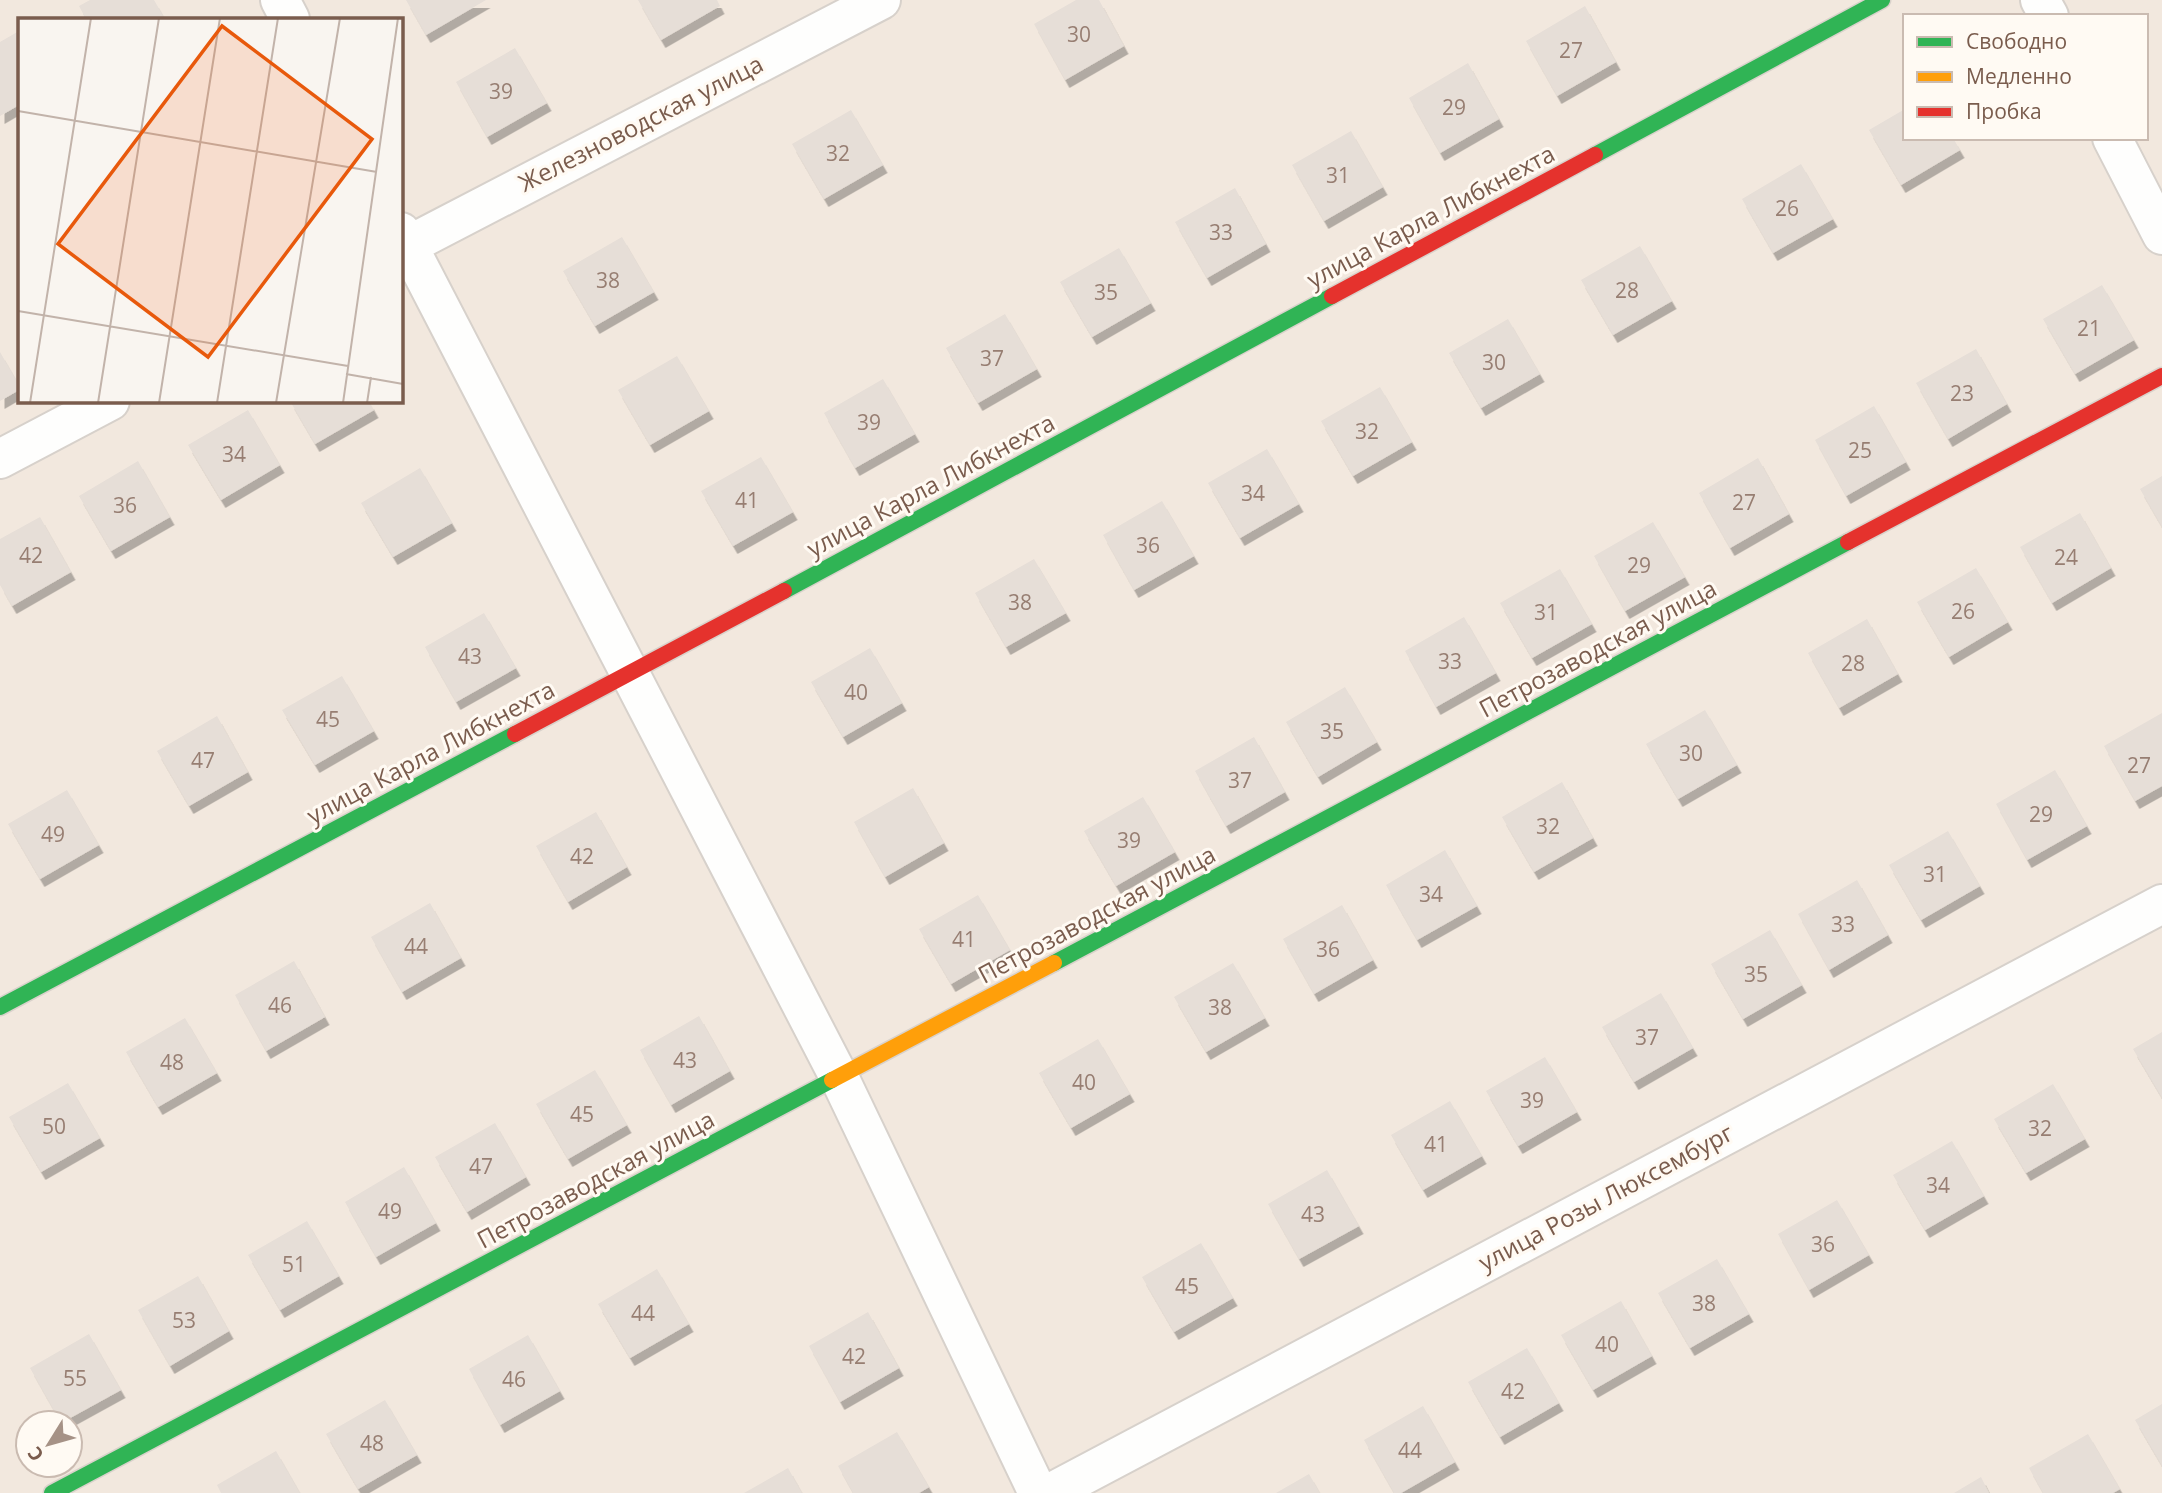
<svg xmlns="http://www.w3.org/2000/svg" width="2162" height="1493" font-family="'Open Sans',sans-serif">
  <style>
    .residential { fill: #f2e8de; fill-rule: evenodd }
    .building { fill: #e6ded7; filter: url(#shadow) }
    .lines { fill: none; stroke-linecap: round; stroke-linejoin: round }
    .street-casing { stroke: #d7d1cb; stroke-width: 42 }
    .fast-casing { stroke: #d9d2cb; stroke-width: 19 }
    .slow-casing { stroke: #d9d2cb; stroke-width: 19 }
    .jam-casing { stroke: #d9d2cb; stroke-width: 19 }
    .street { stroke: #fefefd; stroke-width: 38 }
    .fast { stroke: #30b455; stroke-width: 16 }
    .slow { stroke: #ff9f0a; stroke-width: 16 }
    .jam { stroke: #e5322d; stroke-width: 16 }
    .labels { text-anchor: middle; stroke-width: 6; stroke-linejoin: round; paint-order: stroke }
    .number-label { font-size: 21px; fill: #977e72 }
    .street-label { font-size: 24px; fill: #7a5c4d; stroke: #fffaf3 }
    .inset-road { fill: none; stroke: #c2b3aa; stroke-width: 2 }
    .view { fill: #e8590c; fill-opacity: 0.15; stroke: #e8590c; stroke-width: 3.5 }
    .inset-edge { fill: none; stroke: #7a5c4d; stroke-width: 3.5 }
  </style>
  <defs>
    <filter id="shadow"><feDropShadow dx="4.5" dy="8" stdDeviation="0" flood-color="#0004"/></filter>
  </defs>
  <rect width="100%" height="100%" fill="#f9f5f0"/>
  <path class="residential" d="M0,0H2162V1493H0ZM1905,16H2146V138H1905ZM19,19H401V401H19ZM28,1423H70V1465H28Z"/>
  <path class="building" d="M90,0H154L165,19H86L79,6Z
    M406,0H486L426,35Z
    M638,0H717L720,6L661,40Z
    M1076,0H1099L1124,46L1065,80L1034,24Z
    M1585,6L1616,62L1557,96L1526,41Z
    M19,31V105L0,116V42Z
    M515,48L547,103L487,137L456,82Z
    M1468,63L1499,119L1440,153L1409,98Z
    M1905,109V138H1953L1960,150L1901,185L1869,130Z
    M851,110L883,165L824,199L792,144Z
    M1351,131L1383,187L1324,221L1292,165Z
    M1801,164L1833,219L1773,253L1742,199Z
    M1235,188L1266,244L1207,278L1175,222Z
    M622,237L654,292L595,326L563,271Z
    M1640,246L1672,301L1613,335L1581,280Z
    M1119,248L1151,303L1092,337L1060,282Z
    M2102,285L2134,340L2075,374L2043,319Z
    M1005,314L1037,369L978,403L946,348Z
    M1508,319L1540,374L1481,408L1449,353Z
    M1976,349L2007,404L1948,439L1916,383Z
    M0,352L19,385V390L0,401Z
    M677,356L709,411L650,445L618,390Z
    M883,379L915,434L855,468L824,413Z
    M1380,387L1412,442L1353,476L1321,421Z
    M290,401H369L374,410L315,444Z
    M1874,406L1906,462L1846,496L1815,440Z
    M248,410L280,465L221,500L188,445Z
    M1267,449L1299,504L1240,538L1208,483Z
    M761,457L793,512L733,546L701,491Z
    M1758,458L1789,514L1730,548L1699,493Z
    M138,461L170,517L111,551L79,496Z
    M420,468L452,523L393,557L361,503Z
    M2162,476V527L2140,489Z
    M1162,501L1194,556L1134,590L1103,535Z
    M2080,513L2111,568L2052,603L2020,547Z
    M40,517L71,572L12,606L0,585V539Z
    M1653,522L1685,577L1625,611L1594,556Z
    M1034,559L1066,613L1006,647L975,593Z
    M1976,568L2008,622L1949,657L1917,602Z
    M1560,569L1592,624L1532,658L1500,603Z
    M484,613L516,668L456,702L425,647Z
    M1464,617L1496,673L1436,707L1405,651Z
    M1867,619L1898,674L1839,708L1808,653Z
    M870,648L902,703L843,737L811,682Z
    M342,676L374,731L315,765L282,710Z
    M1345,687L1377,742L1318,777L1286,722Z
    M1705,710L1737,765L1678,799L1646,744Z
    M2162,713V786L2135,801L2104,746Z
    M217,716L248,772L189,806L157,751Z
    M1254,737L1285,792L1226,826L1195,771Z
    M2055,770L2087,826L2027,860L1996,804Z
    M1562,782L1593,838L1534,872L1502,817Z
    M913,788L944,843L885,877L854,822Z
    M67,790L99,845L40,879L8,824Z
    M1143,797L1175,852L1116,886L1084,831Z
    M596,812L627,867L568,902L536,846Z
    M1948,831L1980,886L1921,920L1889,865Z
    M1445,850L1477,906L1417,940L1386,885Z
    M1857,880L1888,935L1829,970L1798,914Z
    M978,895L1010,950L951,984L919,929Z
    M430,903L461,958L402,992L371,937Z
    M1342,905L1373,960L1314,994L1283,939Z
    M1770,930L1802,985L1743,1019L1711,964Z
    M294,961L325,1017L266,1051L235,995Z
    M1233,963L1265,1018L1206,1052L1174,997Z
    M1661,993L1693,1048L1634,1082L1602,1027Z
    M699,1016L730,1071L671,1105L640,1050Z
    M185,1018L217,1073L158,1107L126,1052Z
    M2162,1032V1098L2133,1049Z
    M1098,1039L1130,1094L1071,1128L1039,1073Z
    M1545,1057L1577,1112L1518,1146L1486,1091Z
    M595,1070L627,1125L568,1159L536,1104Z
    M68,1083L100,1138L41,1172L9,1117Z
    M2053,1084L2085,1139L2026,1173L1994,1119Z
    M1450,1101L1482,1156L1423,1190L1391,1135Z
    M495,1123L526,1177L467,1212L435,1157Z
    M1952,1141L1984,1196L1925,1230L1893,1175Z
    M404,1167L436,1223L376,1257L345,1202Z
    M1327,1170L1359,1226L1299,1259L1268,1204Z
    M1837,1200L1869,1255L1809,1290L1778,1234Z
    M307,1221L339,1276L280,1310L248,1255Z
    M1201,1243L1233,1298L1174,1332L1142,1277Z
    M1717,1259L1749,1314L1690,1348L1658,1293Z
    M657,1269L689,1324L630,1358L598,1304Z
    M198,1276L229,1331L170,1366L138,1310Z
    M1621,1301L1652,1356L1593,1390L1561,1335Z
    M868,1312L899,1368L840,1402L809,1346Z
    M89,1334L121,1390L61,1423L30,1368Z
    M528,1335L560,1391L500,1425L469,1369Z
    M1527,1348L1559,1403L1500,1437L1468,1382Z
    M385,1400L417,1455L358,1489L326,1434Z
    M2162,1404V1466L2135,1420Z
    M1423,1406L1455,1462L1401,1493H1394L1364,1440Z
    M897,1432L929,1487L919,1493H853L838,1466Z
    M2088,1434L2120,1489L2113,1493H2043L2029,1468Z
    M276,1451L300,1493H221L217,1485Z
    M788,1468L802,1493H744Z
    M1309,1474L1320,1493H1276Z
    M1981,1477L1989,1493H1954Z"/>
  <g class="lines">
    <g class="street-casing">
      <path id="street" d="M280,0L290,19
        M2040,0L2049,16
        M2112,138L2162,235
        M401,232L839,1077L1038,1493
        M401,249L881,0
        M0,459L110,401
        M1050,1493L2162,904"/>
    </g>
    <g class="fast-casing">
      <path id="fast" d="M1595,155L1882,0
        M784,591L1332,296
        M1054,963L1848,542
        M0,1007L515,734
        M52,1493L832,1080"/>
    </g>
    <g class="slow-casing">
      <path id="slow" d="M832,1080L1054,963"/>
    </g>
    <g class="jam-casing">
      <path id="jam" d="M1332,296L1595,155
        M1848,542L2162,376
        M515,734L784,591"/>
    </g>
    <use href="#street" class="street"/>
    <use href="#fast" class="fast"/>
    <use href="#slow" class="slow"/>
    <use href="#jam" class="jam"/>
  </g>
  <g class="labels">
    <g class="number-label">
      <text x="1079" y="42">30</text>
      <text x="1571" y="58">27</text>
      <text x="501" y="99">39</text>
      <text x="1454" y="115">29</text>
      <text x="838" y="161">32</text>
      <text x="1338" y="183">31</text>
      <text x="1787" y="216">26</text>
      <text x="1221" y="240">33</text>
      <text x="608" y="288">38</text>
      <text x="1627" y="298">28</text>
      <text x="1106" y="300">35</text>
      <text x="2089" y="336">21</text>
      <text x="992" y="366">37</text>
      <text x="1494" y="370">30</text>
      <text x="1962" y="401">23</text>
      <text x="869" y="430">39</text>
      <text x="1367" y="439">32</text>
      <text x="1860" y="458">25</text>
      <text x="234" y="462">34</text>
      <text x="1253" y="501">34</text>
      <text x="747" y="508">41</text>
      <text x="1744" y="510">27</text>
      <text x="125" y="513">36</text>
      <text x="1148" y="553">36</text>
      <text x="31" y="563">42</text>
      <text x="2066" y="565">24</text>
      <text x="1639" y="573">29</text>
      <text x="1020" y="610">38</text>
      <text x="1963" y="619">26</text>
      <text x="1546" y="620">31</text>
      <text x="470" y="664">43</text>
      <text x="1450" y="669">33</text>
      <text x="1853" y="671">28</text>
      <text x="856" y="700">40</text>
      <text x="328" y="727">45</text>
      <text x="1332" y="739">35</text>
      <text x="1691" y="761">30</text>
      <text x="203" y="768">47</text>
      <text x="2139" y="773">27</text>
      <text x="1240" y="788">37</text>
      <text x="2041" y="822">29</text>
      <text x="1548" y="834">32</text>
      <text x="53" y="842">49</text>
      <text x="1129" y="848">39</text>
      <text x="582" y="864">42</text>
      <text x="1935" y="882">31</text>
      <text x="1431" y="902">34</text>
      <text x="1843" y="932">33</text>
      <text x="964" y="947">41</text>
      <text x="416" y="954">44</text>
      <text x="1328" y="957">36</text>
      <text x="1756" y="982">35</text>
      <text x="280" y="1013">46</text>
      <text x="1220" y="1015">38</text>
      <text x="1647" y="1045">37</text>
      <text x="685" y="1068">43</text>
      <text x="172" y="1070">48</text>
      <text x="1084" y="1090">40</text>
      <text x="1532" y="1108">39</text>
      <text x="582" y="1122">45</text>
      <text x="54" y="1134">50</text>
      <text x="2040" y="1136">32</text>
      <text x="1436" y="1152">41</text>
      <text x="481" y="1174">47</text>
      <text x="1938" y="1193">34</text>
      <text x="390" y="1219">49</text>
      <text x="1313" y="1222">43</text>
      <text x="1823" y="1252">36</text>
      <text x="294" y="1272">51</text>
      <text x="1187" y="1294">45</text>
      <text x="1704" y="1311">38</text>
      <text x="643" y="1321">44</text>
      <text x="184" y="1328">53</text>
      <text x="1607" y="1352">40</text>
      <text x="854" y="1364">42</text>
      <text x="75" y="1386">55</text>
      <text x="514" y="1387">46</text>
      <text x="1513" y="1399">42</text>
      <text x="372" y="1451">48</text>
      <text x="1410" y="1458">44</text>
    </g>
    <g class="street-label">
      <text transform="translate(641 124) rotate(-27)" y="8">Железноводская улица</text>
      <text transform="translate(1431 217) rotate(-28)" y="8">улица Карла Либкнехта</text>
      <text transform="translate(931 486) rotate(-28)" y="8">улица Карла Либкнехта</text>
      <text transform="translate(1598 649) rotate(-28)" y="8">Петрозаводская улица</text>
      <text transform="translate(431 753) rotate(-28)" y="8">улица Карла Либкнехта</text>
      <text transform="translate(1097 915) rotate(-28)" y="8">Петрозаводская улица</text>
      <text transform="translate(596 1180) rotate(-28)" y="8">Петрозаводская улица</text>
      <text transform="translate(1606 1198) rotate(-28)" y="8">улица Розы Люксембург</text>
    </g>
  </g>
  <g transform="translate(18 18)">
    <rect width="385" height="385" fill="#f9f5f0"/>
    <path class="inset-road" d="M0,93L359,154M0,293L330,348M328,356L385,366M12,385L73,0M80,385L141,0M141,385L202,0M199,385L260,0M258,385L322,0M325,385L380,0M349,385L353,359"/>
    <path class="view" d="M204,8L354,121L190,339L40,226Z"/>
    <rect width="385" height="385" class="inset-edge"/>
  </g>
  <rect x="1903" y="14" width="245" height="126" fill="#fffaf3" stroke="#cabbb1" stroke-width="2"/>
  <rect x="1917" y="37" width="35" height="10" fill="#30b455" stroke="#cabbb1" stroke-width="2"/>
  <text x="1966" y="49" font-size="21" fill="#7a5c4d">Свободно</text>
  <rect x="1917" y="72" width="35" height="10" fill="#ff9f0a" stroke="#cabbb1" stroke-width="2"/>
  <text x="1966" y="84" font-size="21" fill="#7a5c4d">Медленно</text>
  <rect x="1917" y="107" width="35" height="10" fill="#e5322d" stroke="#cabbb1" stroke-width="2"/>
  <text x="1966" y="119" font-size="21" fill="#7a5c4d">Пробка</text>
  <g transform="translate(49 1444) rotate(233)"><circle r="33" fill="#fffaf3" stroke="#cabbb1" stroke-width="2"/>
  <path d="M0-5L12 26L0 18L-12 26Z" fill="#a69286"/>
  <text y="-10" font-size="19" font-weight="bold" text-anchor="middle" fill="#7a5c4d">С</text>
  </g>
</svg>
